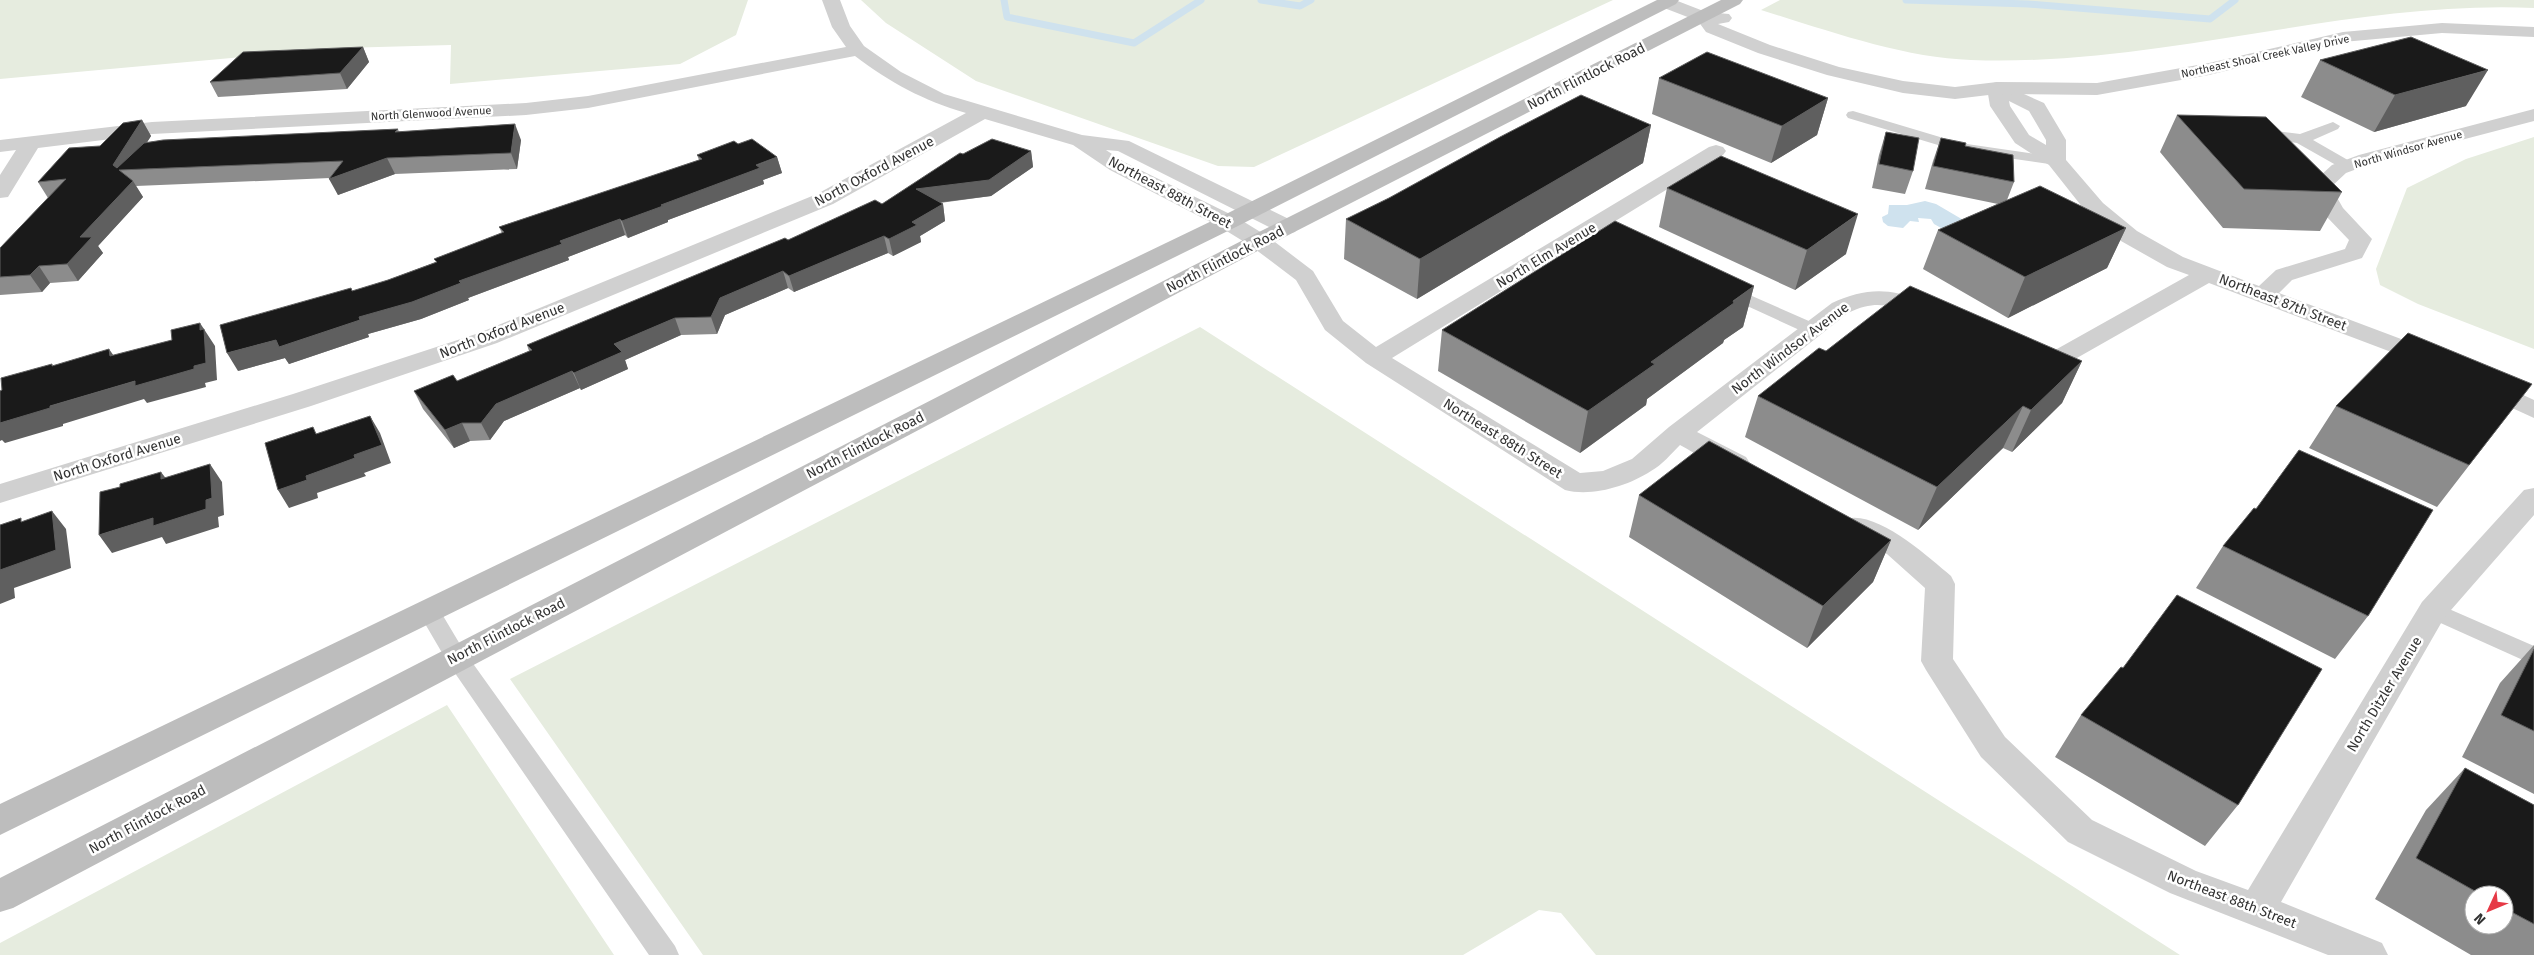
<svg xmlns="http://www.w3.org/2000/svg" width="2534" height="955" font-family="'Fira Sans',sans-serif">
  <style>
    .green { fill: #e6ecdf }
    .water { fill: #cfe2ee }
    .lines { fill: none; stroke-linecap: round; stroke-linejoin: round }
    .stream { stroke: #cfe2ee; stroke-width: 7 }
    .service { fill: #d0d0d0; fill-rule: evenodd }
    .minor { fill: #d0d0d0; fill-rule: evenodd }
    .tertiary { fill: #d0d0d0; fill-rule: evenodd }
    .secondary { fill: #bdbdbd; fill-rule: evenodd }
    .wall { fill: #8c8c8c; fill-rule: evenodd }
    .shaded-wall { fill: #5f5f5f }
    .building { fill: #1a1a1a; stroke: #5f5f5f }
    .labels { text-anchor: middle; stroke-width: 5; stroke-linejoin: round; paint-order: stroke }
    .far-street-label { font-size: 11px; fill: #333; stroke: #fff }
    .street-label { font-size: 14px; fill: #333; stroke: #fff }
  </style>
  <rect width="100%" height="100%" fill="#fff"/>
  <path class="green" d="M0,0H748L736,35L680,64L450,84L451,45L342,48L0,79Z
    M861,0H1613L1254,167L1218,166L976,81L886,23Z
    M1780,0H2534V8C2346,0 2161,67 1971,60C1903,58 1826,30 1761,10Z
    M2534,137V349L2418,304L2380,285L2376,269L2407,188L2466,159Z
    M1200,327L2180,955H1596L1561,913L1539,910L1463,955H703L510,679Z
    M447,705L614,955H0V943Z"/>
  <path class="water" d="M1925,201L1936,204L1965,221L1943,229L1934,224L1931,219L1918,218L1919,222L1910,221L1903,228L1888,226L1883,222L1882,217L1888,214L1889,205H1907Z"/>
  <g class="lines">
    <path class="stream" d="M1004,0L1007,17L1134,43L1201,0
      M1261,0L1300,6L1311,0
      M1906,0L2028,4L2210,19L2235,0"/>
    <path class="service" d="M1853,111L1960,143L2056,157L2063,161L2056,165L1958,151L1848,118L1846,115L1848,112Z
      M2333,122L2340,126L2338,129L2313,140L2353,163L2356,166L2353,169H2343L2297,143L2258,137L2251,133L2258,129L2300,134Z
      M1727,285L1818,325L1821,329L1818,333H1806L1721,294L1718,290L1721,286Z
      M428,602L436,604L464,651L675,946L679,955H649L448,663L417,610L420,604Z
      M2433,602L2534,646V665L2425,616L2422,610L2425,604Z"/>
    <path class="minor" d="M822,0H840L850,26L864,46L901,72L944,94L1082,135L1129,141L1295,222L1298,227L1295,232L1287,234L1279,232L1118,151L1106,150L1124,162L1236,217L1267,236L1313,271L1343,321L1376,347L1709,147L1716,145L1723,147L1726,151L1723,155L1392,358L1580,473L1603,471L1632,459L1669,427L1832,303C1862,289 1888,287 1919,300C1927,303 1934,305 1939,312L1935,317C1904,325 1895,290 1848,313L1697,432L1746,457L1750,463L1746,469C1724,475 1699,455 1680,445C1671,454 1662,465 1651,471C1628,486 1592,497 1565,490L1366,363L1325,330L1296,280L1251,246L1220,227L1110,170L1073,145L985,119L833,204L497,343L311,406L0,503V484L293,394L479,333L817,194L966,113C922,100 891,83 855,56L588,108L526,115L152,134L38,148L8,197L0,198V175L16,150L0,152V140L152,122L526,103L588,96L846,47L832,27Z
      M1997,82L2044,103L2066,140V160L2103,203L2137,231L2183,257L2259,286L2276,270L2345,249L2349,240L2326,216L2309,186L2332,165L2359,155L2534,109V121L2373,163L2346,173L2331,187L2343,208L2372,239L2362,258L2292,280L2279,293L2441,354L2444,359L2441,364L2432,367L2423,364L2209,283L2061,367L2052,370L2021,363L2018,358L2021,353L2030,350L2048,354L2189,275L2167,267L2121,241L2087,213L2049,165L2015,143L1990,106L1987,88L1990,84ZM2009,101L2029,111L2046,140V145L2029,135L2010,106Z
      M2484,377L2534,400V418L2475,391L2471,385L2475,379Z
      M2534,488V515L2444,618L2281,902L2382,943L2388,955H2328L2170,893L2068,842L1981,757L1926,670L1921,661L1925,588L1887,554L1846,533L1842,526L1846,519C1877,510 1928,557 1951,576L1955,584L1953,659L2005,737L2092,820L2196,871L2248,890L2422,602L2524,490Z"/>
    <path class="tertiary" d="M1658,0H1675L1706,12L1729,14L1732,18L1729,22L1718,24L1770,45L1839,67L1903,81L1955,87L1997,82L2097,83L2209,63L2343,32L2442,23L2534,27V37L2442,33L2343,42L2209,75L2097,95L1997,94L1955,99L1903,93L1827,75L1758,53L1706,32L1698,21L1659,6Z"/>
    <path class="secondary" d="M1657,0H1679L1676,4L1236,227L0,835V804L1220,217Z
      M1721,0H1743L1740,4L1267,246L13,908L0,912V878L1251,236Z"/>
  </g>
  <path class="wall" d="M363,47L369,62L347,89L218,97L210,82Z
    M2320,60L2466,106L2374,132L2301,97Z
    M1659,78L1828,98L1817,135L1771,163L1652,114Z
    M2177,115L2342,192L2320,231L2223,228L2160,152Z
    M142,120L151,136L147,142L398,129L399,132L521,140L517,169L395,174L338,195L330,178L136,186L143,197L98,246L103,253L78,281L50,283L42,292L0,295V248L48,198L38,182L100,146Z
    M1651,125L1643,163L1417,299L1344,259L1346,219Z
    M1886,132L1913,171L1905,194L1872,188L1879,155Z
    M1941,138L1965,146L2014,182L2007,200L2126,228L2107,268L2008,318L1923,269L1938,230L1998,204L1925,189L1933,161Z
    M738,144L777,157L782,173L763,180L764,184L668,220V222L628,238L625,235L568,257L569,260L468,298L469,300L421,319L368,334L369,337L289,364L285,358L238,371L388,280L436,262L434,259L502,233L499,227L699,160L697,155Z
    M1031,151L1033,167L991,196L940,203L943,204L945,221L920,236L921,242L893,256L888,253L794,292L788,288L725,315L717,334L681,335L625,360L628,369L581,390L580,388L504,421L490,440L470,441L454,448L423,409L414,391L457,381L529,351L527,345L788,240L882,204L963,154Z
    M1667,188L1846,254L1795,290L1659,227Z
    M1754,286L1743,327L1724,340L1723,343L1647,399L1646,405L1580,453L1438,371L1442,330Z
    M1826,351L2082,361L2062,403L2012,452L2003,448L1918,530L1745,437L1758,396Z
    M2532,384L2437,507L2309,448L2336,406Z
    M1639,495L1891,540L1873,582L1807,648L1629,537Z
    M2223,546L2368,616L2335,659L2196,588Z
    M2534,645V794L2462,757L2500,683Z
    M2123,668L2238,805L2205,846L2055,757L2081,715Z
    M2465,768L2534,805V955H2471L2375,899L2426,810ZM2474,895H2504V925H2474Z"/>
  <path class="shaded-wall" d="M363,47L369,62L347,89L340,73Z
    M2488,70L2466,106L2374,132L2395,95Z
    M1828,98L1817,135L1771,163L1782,126Z
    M142,120L151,136L130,170H119L113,165Z
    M515,124L521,140L517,169L511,153Z
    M1651,125L1643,163L1417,299L1420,259Z
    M1031,151L1033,167L991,196L919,205L916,189Z
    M777,157L782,173L763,180L764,184L668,220V222L628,238L622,221Z
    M387,158L395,174L338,195L329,179Z
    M133,181L143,197L98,246L103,253L78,281L67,264L80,237Z
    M943,204L945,221L920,236L921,242L893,256L889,239L912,222Z
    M1858,214L1846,254L1795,290L1807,250Z
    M620,219L625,235L568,257L569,260L468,298L469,300L421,319L368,334L369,337L289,364L285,358L238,371L227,353L359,317L459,281L560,241Z
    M2126,228L2107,268L2008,318L2025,277Z
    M884,236L888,253L794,292L789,276Z
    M39,266L50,283L42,292L30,275Z
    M783,271L788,288L725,315L717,334L711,317L720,298Z
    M1754,286L1743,327L1724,340L1723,343L1647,399L1646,405L1580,453L1588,411L1651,362Z
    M675,318L681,335L625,360L628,369L581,390L574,373L614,344Z
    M200,323L215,346L217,380L205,383L206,387L147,403L144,399L63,424V426L5,443L2,440L0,441V423L50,406L135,381L194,366L200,330Z
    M109,349L121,366L110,356Z
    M2082,361L2062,403L2012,452L2031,410Z
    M572,371L580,388L504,421L490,440L481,423L496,404Z
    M2023,406L2003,448L1918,530L1937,487Z
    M370,416L380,433L391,463L364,473L366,476L317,493L318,498L289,508L278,490L306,476L354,455Z
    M462,423L470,441L454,448L445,430Z
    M210,464L222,482L224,515L218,517L219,527L166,544L162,537L112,553L99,535L206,500Z
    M161,472L174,489L161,479Z
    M52,511L66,529L71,568L14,588L15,598L0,604V570Z
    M1891,540L1873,582L1807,648L1823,606Z"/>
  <path class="building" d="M2411,37L2488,70L2395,95L2320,60Z
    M363,47L340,73L210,82L243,52Z
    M1707,52L1828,98L1782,126L1659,78Z
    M1581,95L1651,125L1420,259L1346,219L1389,198L1500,137Z
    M2177,115L2266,117L2342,192L2244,189Z
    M142,120L113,165L117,168L144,143L163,140L398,129L395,132L515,124L511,153L387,158L329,179L343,161L119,170L133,181L80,237H92L67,264L39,266L30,275L0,277V248L66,179L38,182L69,148L100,146L123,123Z
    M1886,132L1919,138L1913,171L1879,164Z
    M1941,138L1966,143L1965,146L2013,155L2014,182L1933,166Z
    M752,139L777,157L756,165L760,168L661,205L663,206L622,221L620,219L560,241L562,244L459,281L461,283L412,302L359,317L360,320L279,347L276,340L227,353L220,325L351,288L352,291L388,280L437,262L434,259L504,232L499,227L702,159L697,155L734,141L738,144Z
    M992,139L1031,151L989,180L916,189L943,204L912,222L917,225L889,239L884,236L789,276L783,271L720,298L711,317L675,318L614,344L622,352L574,373L572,371L496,404L481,423H462L445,430L414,391L453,375L457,381L532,350L527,345L604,313L785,238L788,240L875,200L882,204L960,153L963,154Z
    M1721,156L1858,214L1807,250L1667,188Z
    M2040,186L2126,228L2025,277L1938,230Z
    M1615,221L1754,286L1733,301L1734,303L1651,362L1655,364L1588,411L1442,330Z
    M1910,286L2082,361L2031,410L2023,406L1937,487L1758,396L1819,348L1826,351Z
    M200,323V330L204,329L206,363L194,366V369L135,386V381L50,406V408L0,423V391L2,390L1,378L52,364V366L109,349L110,356L172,340L171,330Z
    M2408,333L2532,384L2469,465L2336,406Z
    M370,416L382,445L354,455L355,458L306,476L307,480L278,490L265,443L313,427L316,434Z
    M1709,441L1891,540L1823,606L1639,495Z
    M2299,450L2433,510L2368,616L2223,546L2254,508L2256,509Z
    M210,464L212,498L206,500V509L153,526V518L99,535L100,492L120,487V484L161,472V479Z
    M52,511L56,550L0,570V525L21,518V522Z
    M2177,595L2322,669L2238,805L2081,715L2121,667L2123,668Z
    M2534,649V731L2501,715Z
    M2465,768L2534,805V924L2504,908V895H2482L2416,858Z"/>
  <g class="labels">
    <g class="far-street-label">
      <text transform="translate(2265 56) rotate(-12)" y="4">Northeast Shoal Creek Valley Drive</text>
      <text transform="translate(431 113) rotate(-3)" y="4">North Glenwood Avenue</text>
      <text transform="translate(2408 149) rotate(-16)" y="4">North Windsor Avenue</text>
    </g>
    <g class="street-label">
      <text transform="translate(1586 76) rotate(-27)" y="5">North Flintlock Road</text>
      <text transform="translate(874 171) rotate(-28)" y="5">North Oxford Avenue</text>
      <text transform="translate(1170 192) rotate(28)" y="5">Northeast 88th Street</text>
      <text transform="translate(1546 255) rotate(-31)" y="5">North Elm Avenue</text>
      <text transform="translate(1225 259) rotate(-27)" y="5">North Flintlock Road</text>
      <text transform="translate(2283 302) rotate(21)" y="5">Northeast 87th Street</text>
      <text transform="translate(502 330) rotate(-21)" y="5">North Oxford Avenue</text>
      <text transform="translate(1790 348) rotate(-37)" y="5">North Windsor Avenue</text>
      <text transform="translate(1503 438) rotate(32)" y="5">Northeast 88th Street</text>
      <text transform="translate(865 445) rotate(-27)" y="5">North Flintlock Road</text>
      <text transform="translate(117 457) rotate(-17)" y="5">North Oxford Avenue</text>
      <text transform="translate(506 631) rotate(-27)" y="5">North Flintlock Road</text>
      <text transform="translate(2384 694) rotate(-59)" y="5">North Ditzler Avenue</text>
      <text transform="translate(147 819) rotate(-28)" y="5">North Flintlock Road</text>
      <text transform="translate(2232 899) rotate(21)" y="5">Northeast 88th Street</text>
    </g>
  </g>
  <g transform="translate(2489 910) rotate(226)"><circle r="24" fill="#ffffff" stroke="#adadad"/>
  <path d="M0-4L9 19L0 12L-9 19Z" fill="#e63946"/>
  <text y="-8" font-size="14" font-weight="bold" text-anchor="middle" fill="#333333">N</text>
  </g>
</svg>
